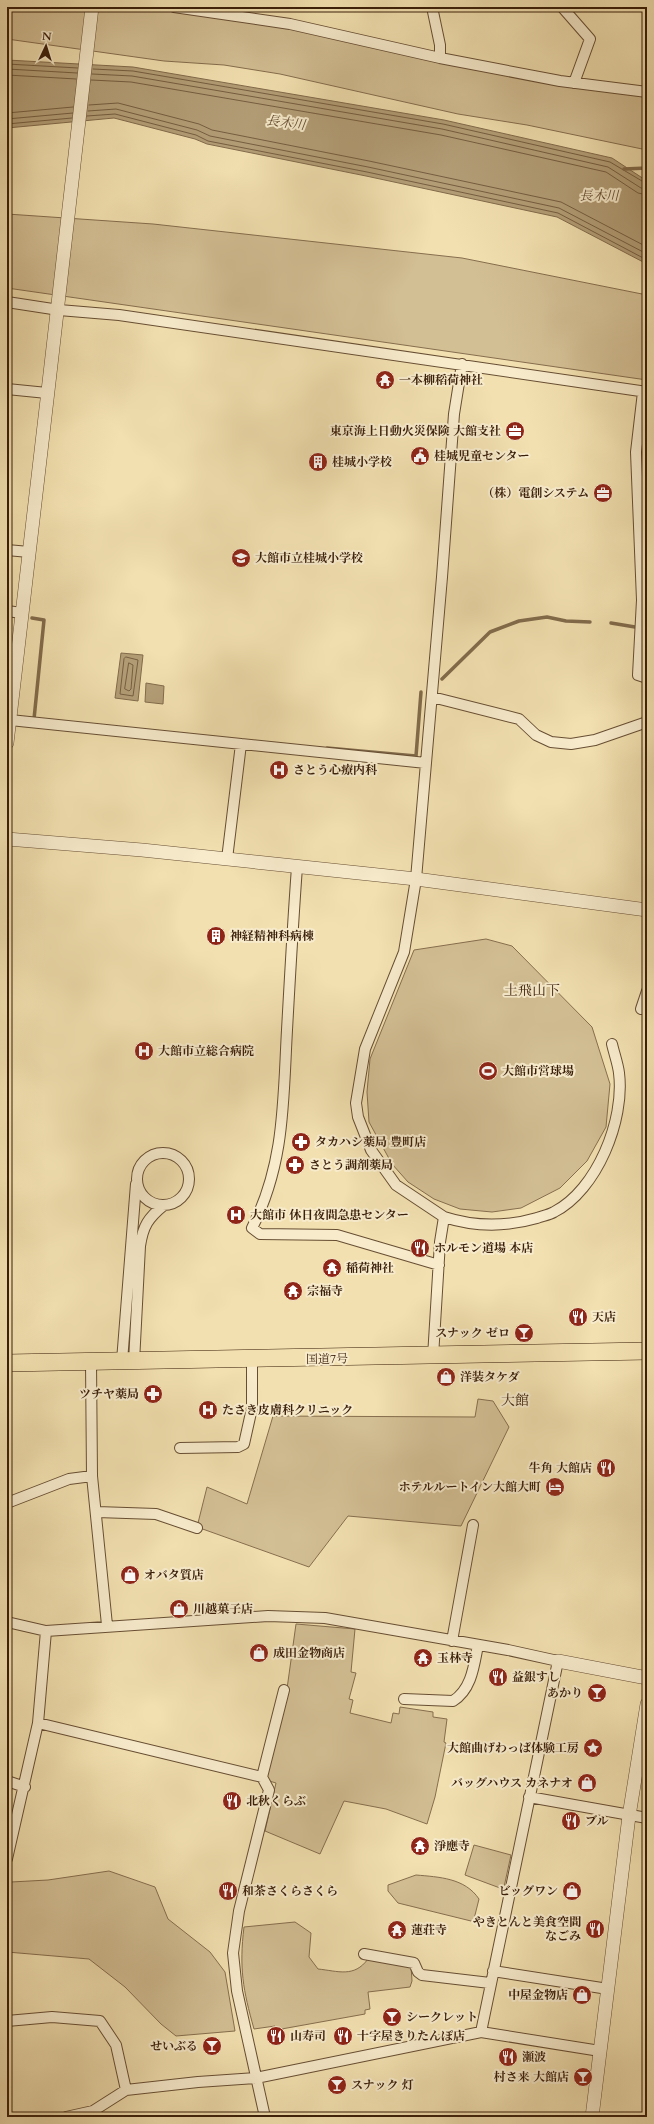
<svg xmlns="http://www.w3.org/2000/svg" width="654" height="2124" font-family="Cardo,'Noto Serif JP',serif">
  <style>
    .green { fill: #d3bf94; stroke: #866e4e }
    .water { fill: #b39e77; stroke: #826b4b }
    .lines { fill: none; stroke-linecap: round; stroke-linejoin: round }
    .shore { stroke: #765e40; stroke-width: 1 }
    .stream { stroke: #826b4b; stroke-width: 3.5 }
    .minor-casing { stroke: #674e33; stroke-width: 12 }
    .tertiary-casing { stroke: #674e33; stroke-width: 14 }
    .trunk-casing { stroke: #391e09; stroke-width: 18 }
    .minor { stroke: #f7ebcc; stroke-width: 10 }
    .tertiary { stroke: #f7ebcc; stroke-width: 13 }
    .trunk { stroke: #f2e0b0; stroke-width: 17 }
    .labels { text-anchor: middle; stroke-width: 4; stroke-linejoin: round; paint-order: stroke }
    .poi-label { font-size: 12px; font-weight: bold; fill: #391e09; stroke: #f7ebcc; text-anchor: start }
    .street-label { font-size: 12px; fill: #391e09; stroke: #f7ebcc }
    .water-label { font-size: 13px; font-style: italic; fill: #644b30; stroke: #f7ebcc }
    .quarter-label { font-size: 14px; fill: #391e09; stroke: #f7ebcc }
  </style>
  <rect width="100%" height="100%" fill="#f2e0b0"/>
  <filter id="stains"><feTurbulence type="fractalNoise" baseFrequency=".005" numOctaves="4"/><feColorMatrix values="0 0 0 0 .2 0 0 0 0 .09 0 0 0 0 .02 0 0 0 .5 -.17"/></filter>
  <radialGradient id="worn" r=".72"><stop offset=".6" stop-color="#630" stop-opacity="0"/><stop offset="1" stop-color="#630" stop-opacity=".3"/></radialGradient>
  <path class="green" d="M7,7H151L277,26L647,96V150L527,125L458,114L280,74L224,65L164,61L7,39Z
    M7,214L153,224L462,258L647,295V380L7,288Z
    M486,939L512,946L592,1027L610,1084L606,1127L587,1161L560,1188L521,1208L492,1212L460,1209L434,1199L408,1182L392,1164L369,1122L367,1092L370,1059L414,950Z
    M478,1399L493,1401L509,1427L461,1526L348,1516L309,1567L197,1527L207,1487L247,1504L273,1416L475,1417Z
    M296,1624L355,1629L351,1672L356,1673L349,1699L353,1700L350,1713L391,1723L393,1713L399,1714L400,1707L433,1712V1717L447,1719L444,1742L446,1743L435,1797L427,1824L386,1809L344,1801L320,1854L265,1831L276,1783L266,1780L286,1696Z
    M474,1845L511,1855L504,1887L500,1888L465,1875Z
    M109,1871L155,1887L168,1919L210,1952L225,1972L235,2031L176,2036L161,2024L125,1987L89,1959L7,1952V1900L11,1882L48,1880Z
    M416,1875C439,1877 465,1878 479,1899L474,1919L471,1921L398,1903L388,1891V1885Z
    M295,1922L311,1933L309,1957L318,1969C338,1971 354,1978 368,1959L411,1966L412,1981L410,1987L368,1992L370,2009L365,2010V2014L276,2030L275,2026L254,2029C243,1990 239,1968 244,1927Z"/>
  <path class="water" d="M7,60L133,67L444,120L612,158L647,181V264L557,217L366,176L207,144L195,139L114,118L7,128Z
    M121,653L143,655L138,701L115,698Z
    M146,683L164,686L163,704L145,702Z"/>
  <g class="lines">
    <path class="shore" d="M7,64L78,68
      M7,69L77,73
      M93,69L133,71L443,124L610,162L647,184
      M92,74L132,76L442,129L608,167L641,188L647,189
      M7,75L76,79
      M91,80L131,82L441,135L606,172L638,193L647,195
      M89,105L118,103L199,124L212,130L369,161L561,202L647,247
      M88,111L116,109L197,130L210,136L368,167L559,208L647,254
      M7,113L73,107
      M87,116L115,114L196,135L208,141L367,172L558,213L647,260
      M7,119L73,113
      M7,124L72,118
      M126,657L138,660L133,696L120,694L124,659Z
      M129,663L133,665L131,689L129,691L125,689Z"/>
    <path class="stream" d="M624,169L647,168
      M32,618L44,620L34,719H38
      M611,623L635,627
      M442,679L490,632L519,621L547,617L566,621L590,622
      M327,748L416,756L421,692"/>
    <g class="minor-casing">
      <path id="minor" d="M174,7L290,24L440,58L560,81L647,92
        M432,7L440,45V58
        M562,7L590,39L574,83
        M7,302L59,310L119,315L647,392
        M7,389L47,393
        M643,392L636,452L642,600L638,675L647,678
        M7,550L29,552
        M7,611L22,613
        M432,697L519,719L536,735L551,742L571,744L595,740L647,722
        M10,720L426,763
        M227,859L241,744
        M297,867C293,921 290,976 287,1030C283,1101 285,1163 252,1228L260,1234L337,1235L439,1265
        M641,1009L647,991
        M137 1179a26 26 0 1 1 52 0a26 26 0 1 1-52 0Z
        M444,1217C475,1227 506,1227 537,1218C542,1216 549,1215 554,1212C597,1190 625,1120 619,1073C618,1064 614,1053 612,1044
        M433,1357L440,1242L444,1217L396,1185L371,1150L358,1117L356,1103L365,1049L404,952L416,879L442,577L454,414L462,364
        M122,1361L136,1184
        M91,1362L92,1476L107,1625
        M134,1362L140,1246C143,1226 148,1218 164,1205
        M180,1448L238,1447L244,1444L252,1408V1360
        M7,1503L69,1479L92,1476
        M97,1512L156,1514L197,1528
        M7,1622L46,1631L268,1616L325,1618L508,1650L558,1661L481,2032
        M452,1641L473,1525
        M404,1699L453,1701C472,1689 474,1665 478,1645
        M38,1723L262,1777
        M7,1781L25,1787
        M529,1797L647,1818
        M7,1859L38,1723L46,1631
        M364,1954L414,1963L418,1972L422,1975L490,1983
        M493,1971L608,1989
        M7,2021L52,2017L100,2021L116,2045L126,2090
        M66,2117L93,2111L126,2090L198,2082L256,2078L481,2032L600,2051
        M265,2117L237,1991L233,1953L239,1911L269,1790L262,1777L284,1690"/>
    </g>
    <g class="tertiary-casing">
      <path id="tertiary" d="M7,743C35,498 65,252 92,7
        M7,839L142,850L416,879L647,910
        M558,1661L647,1678
        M592,2117L629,1816L647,1704"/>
    </g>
    <g class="trunk-casing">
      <path id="trunk" d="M7,1363L647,1351"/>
    </g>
    <use href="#minor" class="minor"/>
    <use href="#tertiary" class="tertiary"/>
    <use href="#trunk" class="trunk"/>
  </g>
  <defs>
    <g id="temple-disc" transform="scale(1)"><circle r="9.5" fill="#8f2418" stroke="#f7ebcc"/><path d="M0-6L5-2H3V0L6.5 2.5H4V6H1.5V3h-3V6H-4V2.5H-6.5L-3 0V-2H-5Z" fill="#fff"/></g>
    <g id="office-disc" transform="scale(1)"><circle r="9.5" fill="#8f2418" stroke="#f7ebcc"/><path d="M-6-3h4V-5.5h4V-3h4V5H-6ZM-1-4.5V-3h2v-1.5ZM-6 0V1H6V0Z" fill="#fff"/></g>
    <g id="civic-disc" transform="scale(1)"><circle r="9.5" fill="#8f2418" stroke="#f7ebcc"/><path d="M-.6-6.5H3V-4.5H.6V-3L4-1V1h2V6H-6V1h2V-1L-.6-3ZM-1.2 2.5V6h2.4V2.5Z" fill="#fff"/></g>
    <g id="building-disc" transform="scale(1)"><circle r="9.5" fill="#8f2418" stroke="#f7ebcc"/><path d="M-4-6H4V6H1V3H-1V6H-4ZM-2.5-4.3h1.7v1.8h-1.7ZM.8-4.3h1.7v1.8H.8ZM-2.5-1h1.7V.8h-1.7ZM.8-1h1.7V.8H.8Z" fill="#fff"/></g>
    <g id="school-disc" transform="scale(1)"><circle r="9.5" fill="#8f2418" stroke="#f7ebcc"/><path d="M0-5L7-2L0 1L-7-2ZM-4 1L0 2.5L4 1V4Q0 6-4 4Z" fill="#fff"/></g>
    <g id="hospital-disc" transform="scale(1)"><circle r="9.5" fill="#8f2418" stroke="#f7ebcc"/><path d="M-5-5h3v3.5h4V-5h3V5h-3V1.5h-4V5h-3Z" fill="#fff"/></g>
    <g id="stadium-disc" transform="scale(1)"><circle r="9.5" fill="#8f2418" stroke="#f7ebcc"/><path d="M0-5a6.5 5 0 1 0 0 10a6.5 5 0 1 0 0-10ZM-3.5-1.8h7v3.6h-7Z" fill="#fff"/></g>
    <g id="pharmacy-disc" transform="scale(1)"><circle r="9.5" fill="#8f2418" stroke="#f7ebcc"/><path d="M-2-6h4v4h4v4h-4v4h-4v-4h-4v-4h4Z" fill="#fff"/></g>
    <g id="restaurant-disc" transform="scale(1)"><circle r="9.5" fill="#8f2418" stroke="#f7ebcc"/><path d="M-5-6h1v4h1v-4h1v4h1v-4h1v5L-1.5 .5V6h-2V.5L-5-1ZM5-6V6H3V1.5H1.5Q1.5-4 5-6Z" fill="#fff"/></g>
    <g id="bar-disc" transform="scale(1)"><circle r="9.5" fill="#8f2418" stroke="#f7ebcc"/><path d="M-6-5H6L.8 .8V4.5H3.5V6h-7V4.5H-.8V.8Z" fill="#fff"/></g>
    <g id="shop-disc" transform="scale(1)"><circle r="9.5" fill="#8f2418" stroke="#f7ebcc"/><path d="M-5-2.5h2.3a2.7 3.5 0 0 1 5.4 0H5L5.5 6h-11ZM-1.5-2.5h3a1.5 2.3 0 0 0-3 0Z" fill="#fff"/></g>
    <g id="hotel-disc" transform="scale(1)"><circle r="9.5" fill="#8f2418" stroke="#f7ebcc"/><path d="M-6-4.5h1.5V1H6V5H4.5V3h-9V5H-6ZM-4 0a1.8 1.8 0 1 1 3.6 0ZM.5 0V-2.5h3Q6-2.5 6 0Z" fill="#fff"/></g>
    <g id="sight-disc" transform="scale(1)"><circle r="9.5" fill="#8f2418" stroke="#f7ebcc"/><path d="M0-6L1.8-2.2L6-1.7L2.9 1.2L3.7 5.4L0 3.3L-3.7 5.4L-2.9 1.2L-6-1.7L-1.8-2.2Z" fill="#fff"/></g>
  </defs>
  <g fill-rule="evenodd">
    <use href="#temple-disc" x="385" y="380"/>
    <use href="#office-disc" x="515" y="431"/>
    <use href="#civic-disc" x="420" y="456"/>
    <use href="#building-disc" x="318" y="462"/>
    <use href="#office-disc" x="603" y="493"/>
    <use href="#school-disc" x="241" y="558"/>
    <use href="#hospital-disc" x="279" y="770"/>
    <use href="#building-disc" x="216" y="936"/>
    <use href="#hospital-disc" x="144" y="1051"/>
    <use href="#stadium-disc" x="488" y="1071"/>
    <use href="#pharmacy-disc" x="301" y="1142"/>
    <use href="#pharmacy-disc" x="295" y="1165"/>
    <use href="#hospital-disc" x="236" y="1215"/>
    <use href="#restaurant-disc" x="420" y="1248"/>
    <use href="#temple-disc" x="332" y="1268"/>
    <use href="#temple-disc" x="293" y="1291"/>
    <use href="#restaurant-disc" x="578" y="1317"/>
    <use href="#bar-disc" x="524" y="1333"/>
    <use href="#shop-disc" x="446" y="1377"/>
    <use href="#pharmacy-disc" x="153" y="1394"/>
    <use href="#hospital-disc" x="208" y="1410"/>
    <use href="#restaurant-disc" x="606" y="1468"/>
    <use href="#hotel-disc" x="555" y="1487"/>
    <use href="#shop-disc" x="130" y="1575"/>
    <use href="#shop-disc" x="179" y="1609"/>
    <use href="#shop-disc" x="259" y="1653"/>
    <use href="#temple-disc" x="423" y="1658"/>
    <use href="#restaurant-disc" x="498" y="1677"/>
    <use href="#bar-disc" x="597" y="1693"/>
    <use href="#sight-disc" x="593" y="1748"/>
    <use href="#shop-disc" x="587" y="1783"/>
    <use href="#restaurant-disc" x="232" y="1801"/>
    <use href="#restaurant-disc" x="571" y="1821"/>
    <use href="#temple-disc" x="420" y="1846"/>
    <use href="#restaurant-disc" x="228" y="1891"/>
    <use href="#shop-disc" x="572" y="1891"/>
    <use href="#restaurant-disc" x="595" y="1929"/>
    <use href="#temple-disc" x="397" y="1930"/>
    <use href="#shop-disc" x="582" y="1995"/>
    <use href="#bar-disc" x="392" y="2017"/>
    <use href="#restaurant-disc" x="276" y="2036"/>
    <use href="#restaurant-disc" x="343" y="2036"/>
    <use href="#bar-disc" x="212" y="2046"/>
    <use href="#restaurant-disc" x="508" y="2057"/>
    <use href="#bar-disc" x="583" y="2077"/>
    <use href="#bar-disc" x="337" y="2085"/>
  </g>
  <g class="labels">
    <g class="poi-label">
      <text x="399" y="384">一本柳稻荷神社</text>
      <text x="501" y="435" text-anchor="end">東京海上日動火災保険 大館支社</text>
      <text x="434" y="460">桂城児童センター</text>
      <text x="332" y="466">桂城小学校</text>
      <text x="589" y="497" text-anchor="end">（株）電創システム</text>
      <text x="255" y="562">大館市立桂城小学校</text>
      <text x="293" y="774">さとう心療内科</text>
      <text x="230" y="940">神経精神科病棟</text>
      <text x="158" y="1055">大館市立総合病院</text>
      <text x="502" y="1075">大館市営球場</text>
      <text x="315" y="1146">タカハシ薬局 豊町店</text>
      <text x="309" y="1169">さとう調剤薬局</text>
      <text x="250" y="1219">大館市 休日夜間急患センター</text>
      <text x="434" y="1252">ホルモン道場 本店</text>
      <text x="346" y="1272">稲荷神社</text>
      <text x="307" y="1295">宗福寺</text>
      <text x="592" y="1321">天店</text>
      <text x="510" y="1337" text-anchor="end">スナック ゼロ</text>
      <text x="460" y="1381">洋装タケダ</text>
      <text x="139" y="1398" text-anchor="end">ツチヤ薬局</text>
      <text x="222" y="1414">たさき皮膚科クリニック</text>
      <text x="592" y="1472" text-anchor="end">牛角 大館店</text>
      <text x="541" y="1491" text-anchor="end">ホテルルートイン大館大町</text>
      <text x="144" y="1579">オバタ質店</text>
      <text x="193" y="1613">川越菓子店</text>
      <text x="273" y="1657">成田金物商店</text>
      <text x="437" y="1662">玉林寺</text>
      <text x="512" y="1681">益銀すし</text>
      <text x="583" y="1697" text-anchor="end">あかり</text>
      <text x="579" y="1752" text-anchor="end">大館曲げわっぱ体験工房</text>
      <text x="573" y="1787" text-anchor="end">バッグハウス カネナオ</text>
      <text x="246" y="1805">北秋くらぶ</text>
      <text x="585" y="1825">ブル</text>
      <text x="434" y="1850">淨應寺</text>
      <text x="242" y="1895">和茶さくらさくら</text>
      <text x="558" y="1895" text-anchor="end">ビッグワン</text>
      <text x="581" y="1926" text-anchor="end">やきとんと美食空間<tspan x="581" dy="14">なごみ</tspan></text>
      <text x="411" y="1934">蓮荘寺</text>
      <text x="568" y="1999" text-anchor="end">中屋金物店</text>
      <text x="406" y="2021">シークレット</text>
      <text x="290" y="2040">山寿司</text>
      <text x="357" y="2040">十字屋きりたんぽ店</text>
      <text x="198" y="2050" text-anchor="end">せいぶる</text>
      <text x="522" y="2061">瀬波</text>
      <text x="569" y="2081" text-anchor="end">村さ来 大館店</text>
      <text x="351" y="2089">スナック 灯</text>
    </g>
    <g class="street-label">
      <text transform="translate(327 1359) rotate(-1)" y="4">国道7号</text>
    </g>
    <g class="water-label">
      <text transform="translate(286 122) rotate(7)" y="5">長木川</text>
      <text x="599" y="200">長木川</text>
    </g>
    <g class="quarter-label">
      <text x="532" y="995">土飛山下</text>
      <text x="515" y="1405">大館</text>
    </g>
  </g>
  <rect width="654" height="2124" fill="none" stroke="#f2e0b0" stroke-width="24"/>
  <rect x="8" y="8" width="638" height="2108" fill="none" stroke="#391e09" stroke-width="2"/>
  <rect x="12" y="12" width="630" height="2100" fill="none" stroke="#391e09"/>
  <g transform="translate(46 46) rotate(4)" stroke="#f7ebcc" stroke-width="3" paint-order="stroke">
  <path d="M0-3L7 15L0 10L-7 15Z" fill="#391e09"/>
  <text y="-6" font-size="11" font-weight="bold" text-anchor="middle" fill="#391e09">N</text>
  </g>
  <rect width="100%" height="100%" filter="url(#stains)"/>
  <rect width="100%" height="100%" fill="url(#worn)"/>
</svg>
